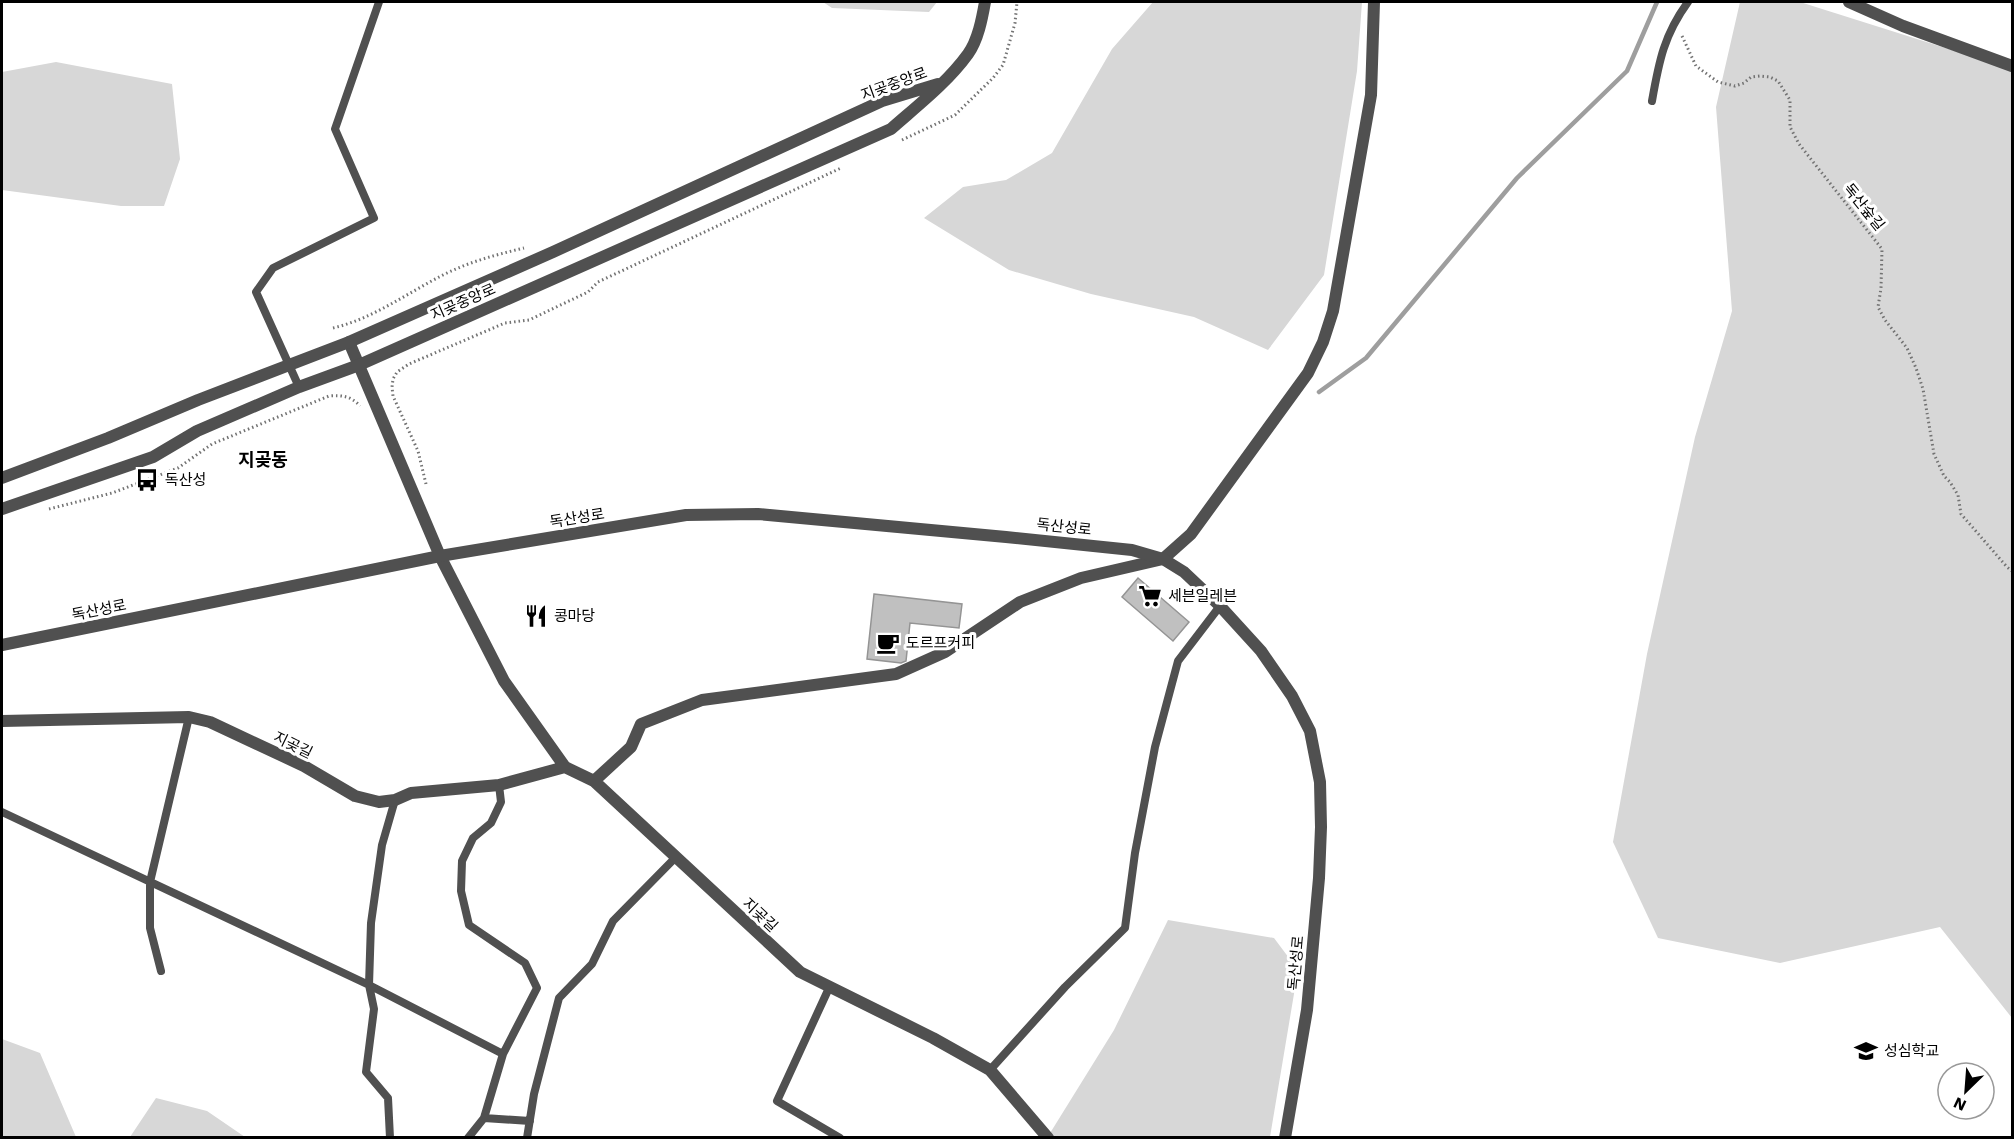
<svg xmlns="http://www.w3.org/2000/svg" width="2014" height="1139" font-family="'Work Sans','Noto Sans KR',sans-serif">
  <style>
    .green { fill: #d7d7d7 }
    .lines { fill: none; stroke-linecap: round; stroke-linejoin: round }
    .stream { stroke: #9e9e9e; stroke-width: 4.5 }
    .building { fill: #c0c0c0; stroke: #949494; stroke-width: 1.5 }
    .path { stroke: #727272; stroke-width: 3; stroke-dasharray: 1.5 3; stroke-linecap: butt }
    .service { stroke: #505050; stroke-width: 8 }
    .minor { stroke: #505050; stroke-width: 12 }
    .tertiary { stroke: #505050; stroke-width: 12 }
    .labels { text-anchor: middle; stroke-width: 6; stroke-linejoin: round; paint-order: stroke }
    .street-label { font-size: 15px; fill: #000; stroke: #fff }
    .poi-label { font-size: 15px; fill: #000; stroke: #fff; text-anchor: start }
    .quarter-label { font-size: 18px; font-weight: bold; fill: #000; stroke: #fff }
  </style>
  <rect width="100%" height="100%" fill="#fff"/>
  <path class="green" d="M823,2H937L929,12L832,8Z
    M1153,2H1362L1357,71L1324,275L1268,350L1194,317L1091,294L1009,270L924,218L963,187L1006,180L1052,153L1112,49Z
    M1740,2H1800L2012,69V1018L1940,927L1780,963L1658,938L1613,842L1647,654L1695,437L1732,311L1716,107Z
    M56,62L172,84L180,159L164,206H121L2,190V72Z
    M1168,920L1274,938L1298,970L1270,1137L1047,1138L1114,1030Z
    M2,1039L40,1053L76,1137H2Z
    M156,1098L207,1111L245,1137H130Z"/>
  <g class="lines">
    <path class="stream" d="M1319,392L1366,358L1517,178L1627,71L1657,2"/>
  </g>
  <path class="building" d="M1138,578L1189,622L1173,641L1122,597Z
    M874,594L962,604L959,628L910,623L906,661L901,663L867,659Z"/>
  <g class="lines">
    <path class="path" d="M1682,36L1696,66L1718,82L1735,86L1744,83L1751,77L1760,76L1770,77L1778,81L1790,100V127L1799,144L1882,249L1881,288L1878,307L1885,320L1907,348L1916,368L1923,389L1934,454L1944,476L1950,482L1958,495L1961,514L2007,567L2012,571
      M902,140L955,115L993,78L1003,65L1015,23L1017,2
      M333,328C372,319 406,294 441,276C468,262 495,255 524,248
      M426,484L418,451L393,396L392,387L393,379L397,372L409,364L505,323L529,320L588,292L598,282L841,168
      M49,509L112,493L178,468L212,444L329,396C342,395 351,396 360,406"/>
    <path class="service" d="M1652,101C1659,61 1664,35 1688,2
      M299,387L256,292L273,268L374,218L335,129L379,2
      M2,812L369,985L503,1054
      M161,971L150,928V882L189,717
      M829,988L777,1101L840,1138
      M990,1070L1065,987L1125,928L1135,853L1155,747L1178,661L1220,606
      M484,1118L530,1121
      M390,1138L388,1098L366,1072L374,1009L369,985L371,923L382,845L395,800
      M468,1138L484,1118L503,1054L537,988L525,963L469,925L461,891L462,861L473,838L491,823L501,802L499,785
      M527,1138L534,1094L559,998L592,964L613,921L676,857"/>
    <path class="minor" d="M1849,2L1903,26L2012,66
      M349,342L440,556L504,681L565,767L594,781L800,972L933,1038L990,1070L1048,1138
      M2,721L189,717L210,722L304,766L355,796L379,802L395,800L411,793L499,785L565,767
      M594,781L631,747L641,724L702,700L896,674L945,652L1020,602L1081,578L1163,559L1191,534L1308,373L1323,342L1333,311L1371,95L1374,2"/>
    <path class="tertiary" d="M2,478L108,438L198,400L349,342L553,252L882,101L938,84
      M2,509L153,457L197,431L299,387L359,365L891,129C917,106 947,83 968,54C978,40 982,19 985,2
      M2,645L440,556L686,515L758,514L1006,537L1132,550L1163,559L1184,572L1220,606L1261,651L1292,696L1310,731L1320,782L1321,827L1319,878L1307,1010L1285,1138"/>
  </g>
  <defs>
    <g id="bus-bare" transform="scale(1.8)"><path d="M-5-6H5V4H4V6H2V4H-2V6H-4V4H-5ZM-3.5-4V0h7V-4ZM-3.5 1.2v1.5H-2V1.2ZM2 1.2v1.5H3.5V1.2Z" fill="#000" stroke="#fff" stroke-width="2.5" paint-order="stroke"/></g>
    <g id="supermarket-bare" transform="scale(1.8)"><path d="M-6-5.5h2.5l.6 2H6L4.5 2H-2.5L-4.4-4H-6ZM-1.5 3.2a1.3 1.3 0 1 0 .1 0ZM3 3.2a1.3 1.3 0 1 0 .1 0Z" fill="#000" stroke="#fff" stroke-width="2.5" paint-order="stroke"/></g>
    <g id="restaurant-bare" transform="scale(1.8)"><path d="M-5-6h1v4h1v-4h1v4h1v-4h1v5L-1.5 .5V6h-2V.5L-5-1ZM5-6V6H3V1.5H1.5Q1.5-4 5-6Z" fill="#000" stroke="#fff" stroke-width="2.5" paint-order="stroke"/></g>
    <g id="cafe-bare" transform="scale(1.8)"><path d="M-5.5-4.5H6V0H3Q3 3.5 0 3.5H-2.5Q-5.5 3.5-5.5 0ZM3-3.2v2h1.7v-2ZM-6 4.5H4V6H-6Z" fill="#000" stroke="#fff" stroke-width="2.5" paint-order="stroke"/></g>
    <g id="school-bare" transform="scale(1.8)"><path d="M0-5L7-2L0 1L-7-2ZM-4 1L0 2.5L4 1V4Q0 6-4 4Z" fill="#000" stroke="#fff" stroke-width="2.5" paint-order="stroke"/></g>
  </defs>
  <g fill-rule="evenodd">
    <use href="#bus-bare" x="147" y="480"/>
    <use href="#supermarket-bare" x="1150" y="596"/>
    <use href="#restaurant-bare" x="536" y="616"/>
    <use href="#cafe-bare" x="888" y="643"/>
    <use href="#school-bare" x="1866" y="1051"/>
  </g>
  <g class="labels">
    <g class="street-label">
      <text transform="translate(894 84) rotate(-20)" y="5">지곶중앙로</text>
      <text transform="translate(1864 207) rotate(51)" y="5">독산숲길</text>
      <text transform="translate(463 302) rotate(-24)" y="5">지곶중앙로</text>
      <text transform="translate(577 518) rotate(-9)" y="5">독산성로</text>
      <text transform="translate(1064 527) rotate(6)" y="5">독산성로</text>
      <text transform="translate(99 610) rotate(-11)" y="5">독산성로</text>
      <text transform="translate(293 745) rotate(26)" y="5">지곶길</text>
      <text transform="translate(760 915) rotate(43)" y="5">지곶길</text>
      <text transform="translate(1296 963) rotate(-85)" y="5">독산성로</text>
    </g>
    <g class="poi-label">
      <text x="165" y="485">독산성</text>
      <text x="1168" y="601">세븐일레븐</text>
      <text x="554" y="621">콩마당</text>
      <text x="906" y="648">도르프커피</text>
      <text x="1884" y="1056">성심학교</text>
    </g>
    <g class="quarter-label">
      <text x="263" y="466">지곶동</text>
    </g>
  </g>
  <rect width="2014" height="1139" fill="none" stroke="#000000" stroke-width="6"/>
  <g transform="translate(1966 1091) rotate(205)"><circle r="28" fill="#ffffff" stroke="#999999" stroke-width="1.5"/>
  <path d="M0-4.5L10 22L0 15L-10 22Z" fill="#000000"/>
  <text y="-9" font-size="16" font-weight="bold" text-anchor="middle" fill="#000000">N</text>
  </g>
</svg>
